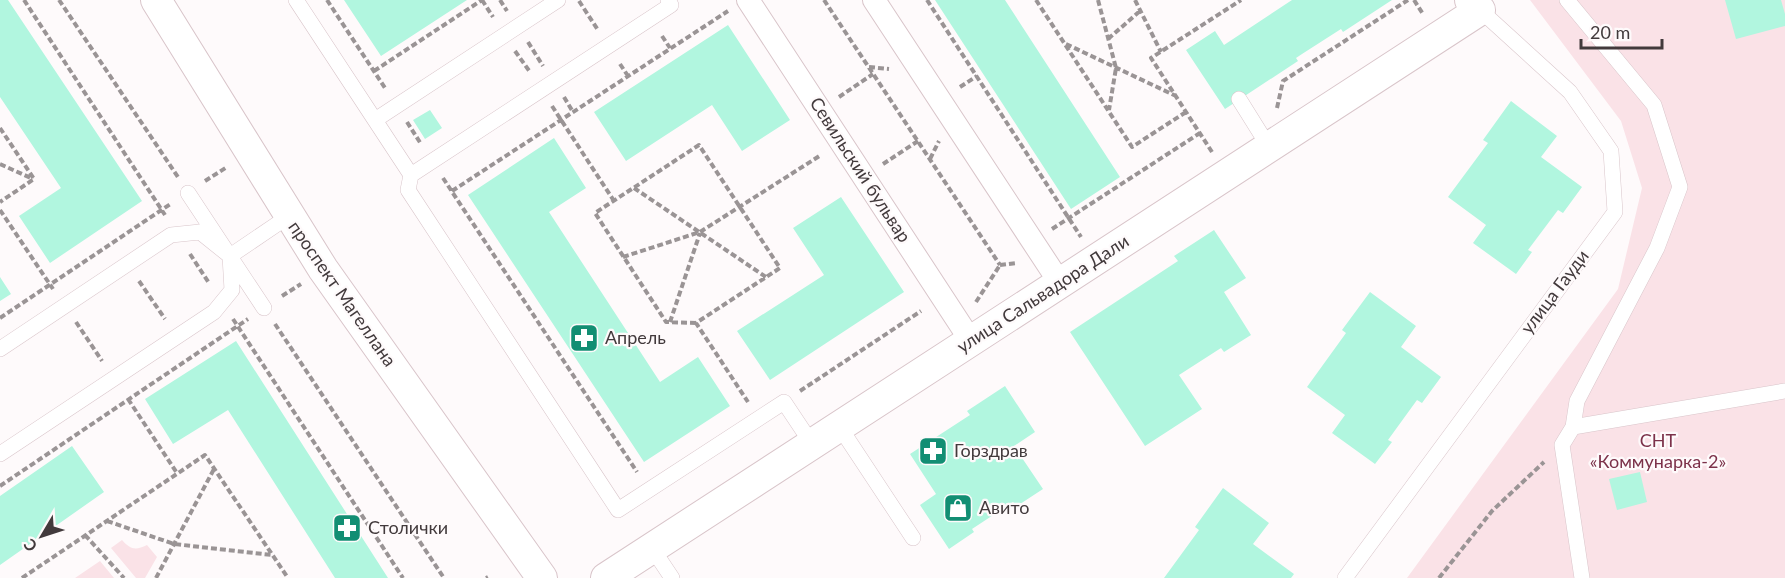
<svg xmlns="http://www.w3.org/2000/svg" width="1785" height="578" font-family="Lato,sans-serif">
  <style>
    .green { fill: #fae2e7 }
    .building { fill: #b1f6df }
    .lines { fill: none; stroke-linecap: round; stroke-linejoin: round }
    .service-casing { stroke: #d9c5ca; stroke-width: 16 }
    .pedestrian-casing { stroke: #d9c5ca; stroke-width: 24 }
    .minor-casing { stroke: #d9c5ca; stroke-width: 32 }
    .path { stroke: #9a9495; stroke-width: 4; stroke-dasharray: 6 3; stroke-linecap: butt }
    .service { stroke: #fff; stroke-width: 15 }
    .pedestrian { stroke: #fff; stroke-width: 22 }
    .minor { stroke: #fff; stroke-width: 30 }
    .labels { text-anchor: middle; stroke-width: 4.5; stroke-linejoin: round; paint-order: stroke }
    .street-label { font-size: 18px; fill: #423a3c; stroke: #fefafb }
    .poi-label { font-size: 18px; fill: #423a3c; stroke: #fefafb; text-anchor: start }
    .park-label { font-size: 18px; fill: #7c324a; stroke: #fefafb }
  </style>
  <rect width="100%" height="100%" fill="#fefafb"/>
  <path class="green" d="M1530,0H1785V578H1407L1618,289L1642,188L1621,121Z
    M122,540C130,549 135,551 147,545L157,557L145,578H136L111,548Z
    M100,561L114,578H75Z"/>
  <path class="building" d="M0,0H8L142,201L50,263L19,216L61,188L0,97Z
    M344,0H467L381,56Z
    M935,0H1005L1120,177L1071,209Z
    M1292,0H1392L1343,32L1341,29L1302,54L1296,58L1298,61L1225,109L1186,50L1215,31L1224,45Z
    M1725,0H1781L1785,14V26L1736,39Z
    M728,25L790,120L742,151L712,105L626,161L594,112Z
    M1511,101L1557,136L1541,157L1582,187L1563,213L1558,210L1528,250L1532,252L1516,274L1473,243L1486,225L1448,197L1488,143L1483,140Z
    M430,110L442,128L425,139L413,120Z
    M554,138L586,188L549,212L660,382L698,357L730,406L644,462L468,195Z
    M841,197L904,292L770,380L737,331L824,275L793,228Z
    M1214,230L1246,278L1224,292L1251,335L1224,352L1221,348L1179,375L1202,409L1145,446L1070,332L1178,261L1174,256Z
    M0,277L11,294L0,301Z
    M1370,292L1416,326L1401,347L1441,377L1422,403L1417,400L1388,440L1392,442L1375,464L1332,433L1345,415L1307,387L1346,333L1342,330Z
    M236,341L388,578H335L228,410L173,444L145,399Z
    M1005,386L1035,432L1014,446L1043,489L1017,506L1013,502L972,529L974,532L949,549L920,505L936,494L910,454L970,415L967,411Z
    M72,446L104,492L0,565V496Z
    M1640,472L1647,502L1617,510L1609,479Z
    M1223,488L1269,523L1253,544L1294,574L1291,578H1164L1199,530L1195,527Z"/>
  <g class="lines">
    <g class="service-casing">
      <path id="service" d="M296,0L411,175L408,190L618,510L784,402L812,444
        M1567,0L1654,105L1680,187L1657,248L1577,401L1573,427
        M1239,99L1269,147
        M375,120L558,0
        M411,175L671,5L668,0
        M188,193L264,308
        M230,256L289,216
        M0,349L171,235L200,232L230,256L232,290L214,312L0,454
        M839,426L913,538
        M652,548L672,578
        M1345,578L1615,212L1611,151L1570,92L1480,10
        M1582,578L1562,445L1573,427L1785,391"/>
    </g>
    <g class="pedestrian-casing">
      <path id="pedestrian" d="M748,0L971,341
        M874,0L1060,283"/>
    </g>
    <g class="minor-casing">
      <path id="minor" d="M156,0L323,269L542,578
        M606,578L1480,10L1470,0"/>
    </g>
    <path class="path" d="M24,0L165,215
      M59,0L178,177
      M327,0L385,88
      M482,0L493,17
      M500,0L507,11
      M824,0L1000,265
      M927,0L1081,237
      M1036,0L1132,147L1186,112
      M1098,0L1116,68L1109,110
      M1135,0L1161,52
      M1414,0L1423,14
      M579,1L598,30
      M662,36L670,48
      M1108,39L1140,11
      M528,42L543,66
      M1066,44L1176,96
      M515,51L530,72
      M620,64L628,76
      M869,67L889,69
      M374,71L482,0
      M960,87L977,76
      M564,97L573,112
      M839,97L873,74
      M552,106L614,201
      M1277,108L1283,81L1408,0
      M407,122L421,144
      M0,128L34,179L0,202
      M1212,152L1151,58L1241,0
      M930,159L939,141
      M0,164L33,179
      M883,164L918,141
      M443,178L637,472
      M205,181L227,167
      M634,188L766,277
      M452,191L728,11
      M0,210L53,289
      M1052,229L1200,133
      M190,254L209,283
      M623,257L700,232L821,155
      M1000,265L1017,263
      M139,281L165,319
      M282,296L301,284
      M976,302L1000,265
      M0,318L172,203
      M233,319L403,578
      M76,322L102,361
      M670,322L700,233
      M696,323L666,322L595,213L699,145L780,268L696,323L748,402
      M275,324L444,578
      M800,391L921,311
      M128,399L177,473
      M0,486L248,319
      M107,521L174,544L272,555
      M85,535L124,578
      M22,578L205,455L288,578
      M156,578L214,469
      M486,578L488,577
      M1439,578L1492,511L1544,462"/>
    <use href="#service" class="service"/>
    <use href="#pedestrian" class="pedestrian"/>
    <use href="#minor" class="minor"/>
  </g>
  <defs>
    <g id="pharmacy-square" transform="scale(1.5)"><rect x="-9" y="-9" width="18" height="18" rx="4" fill="#128e73" stroke="#fefafb"/><path d="M-2-6h4v4h4v4h-4v4h-4v-4h-4v-4h4Z" fill="#fff"/></g>
    <g id="shop-square" transform="scale(1.5)"><rect x="-9" y="-9" width="18" height="18" rx="4" fill="#128e73" stroke="#fefafb"/><path d="M-5-2.5h2.3a2.7 3.5 0 0 1 5.4 0H5L5.5 6h-11ZM-1.5-2.5h3a1.5 2.3 0 0 0-3 0Z" fill="#fff"/></g>
  </defs>
  <g fill-rule="evenodd">
    <use href="#pharmacy-square" x="584" y="338"/>
    <use href="#pharmacy-square" x="933" y="451"/>
    <use href="#shop-square" x="958" y="508"/>
    <use href="#pharmacy-square" x="347" y="528"/>
  </g>
  <g class="labels">
    <g class="street-label">
      <text transform="translate(860 170) rotate(57)" y="6">Севильский бульвар</text>
      <text transform="translate(1555 292) rotate(-53)" y="6">улица Гауди</text>
      <text transform="translate(342 294) rotate(55)" y="6">проспект Магеллана</text>
      <text transform="translate(1043 294) rotate(-33)" y="6">улица Сальвадора Дали</text>
    </g>
    <g class="poi-label">
      <text x="605" y="344">Апрель</text>
      <text x="954" y="457">Горздрав</text>
      <text x="979" y="514">Авито</text>
      <text x="368" y="534">Столички</text>
    </g>
    <g class="park-label">
      <text x="1658" y="447">СНТ<tspan x="1658" dy="21">«Коммунарка-2»</tspan></text>
    </g>
  </g>
  <g transform="translate(42 536) rotate(231)" stroke="#fefafb" stroke-width="4.5" paint-order="stroke">
  <path d="M0-4.5L10 22L0 15L-10 22Z" fill="#423a3c"/>
  <text y="-9" font-size="16" font-weight="bold" text-anchor="middle" fill="#423a3c">С</text>
  </g>
  <path d="M1581 39v9h81v-9" fill="none" stroke="#423a3c" stroke-width="3"/>
  <text x="1590" y="39" font-size="18" fill="#423a3c" stroke="#fefafb" stroke-width="4.5" paint-order="stroke">20 m</text>
</svg>
